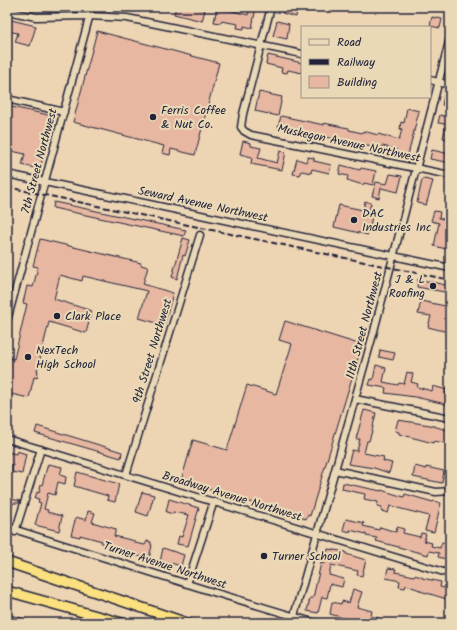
<svg xmlns="http://www.w3.org/2000/svg" width="457" height="630" font-family="Kalam,sans-serif">
  <style>
    .building { fill: #e8b7a1; stroke: #22223b }
    .lines { fill: none; stroke-linecap: round; stroke-linejoin: round }
    .minor-casing { stroke: #22223b; stroke-width: 9 }
    .highway-casing { stroke: #22223b; stroke-width: 12 }
    .minor { stroke: #ead9b6; stroke-width: 6 }
    .highway { stroke: #fbe080; stroke-width: 9 }
    .rail { stroke: #22223b; stroke-width: 2; stroke-dasharray: 6 3; stroke-linecap: butt }
    .poi-dot { fill: #22223b; stroke: #ead9b6; stroke-width: 1.5 }
    .labels { text-anchor: middle; stroke-width: 4; stroke-linejoin: round; paint-order: stroke }
    .poi-label { font-size: 12px; fill: #22223b; stroke: #ead9b6; text-anchor: start }
    .street-label { font-size: 12px; fill: #22223b; stroke: #ead9b6 }
  </style>
  <rect width="100%" height="100%" fill="#edd5b4"/>
  <filter id="ink" filterUnits="userSpaceOnUse"><feTurbulence type="fractalNoise" baseFrequency=".025" numOctaves="2"/><feDisplacementMap in="SourceGraphic" scale="8" xChannelSelector="R" yChannelSelector="G"/><feConvolveMatrix kernelMatrix="1 2 1 2 8 2 1 2 1" color-interpolation-filters="sRGB"/></filter>
  <g filter="url(#ink)">
    <path class="building" d="M176,7H195L205,10L202,21L174,14Z
      M217,7L248,15L250,7H256L252,28L244,26V29L237,28L238,24L221,21V23L214,22Z
      M284,7L297,9L296,17L282,13Z
      M432,17L442,19L440,28L430,26Z
      M7,19L36,26L30,46L15,42L18,33L7,31Z
      M277,21L289,24L287,39L273,36Z
      M97,31L219,63L195,155L171,149L170,155L162,153L164,146L73,122Z
      M268,55L302,63V73L288,70L287,73L281,72L282,68L266,64Z
      M445,91L450,92V107L442,105Z
      M259,92L282,97L278,116L255,111Z
      M7,106L53,116L40,169L22,165L25,154L7,150Z
      M407,108L419,111L408,155L395,152L396,149L382,146L381,149L278,127L281,116L324,125V123L343,127L349,128V130L362,133L363,131L378,135V134L399,140L402,129H400L401,122L404,123Z
      M440,115L448,117H450V140L443,138L446,124L438,123Z
      M243,141L251,143V146L261,148L258,158L277,163L280,151L286,152L282,170L251,164L252,157L240,154Z
      M432,150L450,154V163L430,159Z
      M308,157L314,158V161L331,165L329,173L312,169L311,173L302,171L300,172V175L293,174L297,159L306,162Z
      M341,165L360,170L361,168L376,171L373,185L364,183L363,185L347,180L348,176L339,174Z
      M390,174L402,176L398,192L381,188L379,198L372,196L376,182L387,184Z
      M424,179L433,181L426,205L417,203L422,180Z
      M365,201L371,203L369,211L373,212L368,235L334,227L339,205L363,210Z
      M54,202L186,230L184,236L53,208Z
      M434,211L440,212L439,218L447,220L446,226L450,227V250L434,246L439,223L431,221Z
      M183,238L190,240L185,256L183,255L177,279L172,277Z
      M40,239L141,263V265L148,267L143,284L173,293L164,325L139,318L147,291L83,276L82,281L60,275L54,299L92,311L86,333L49,322L37,371H38L37,378L34,377L29,398L11,394L9,403H7V385L9,376H7V362L8,358L14,359L27,304L23,303L27,286L33,287L38,267L33,266Z
      M418,279L450,286V293L417,287Z
      M421,301L450,307V323L448,332L428,327L431,316L418,314Z
      M285,321L362,345L310,516L308,515L306,519L181,481L193,440L227,450L247,385L276,394L292,344L279,340Z
      M380,350L395,353L393,360L379,357Z
      M376,365L386,368L383,382L398,385L399,383L404,384L407,372L413,374L411,382L418,384L417,387L432,391L433,386L447,390L445,394L450,395V405L415,397L385,393L386,388L369,385L371,379L373,380Z
      M364,410L376,413L372,431L369,441H367L364,453L384,457L383,461L392,463L389,473L374,468L348,464L352,450L357,451L360,439H356Z
      M398,420L430,425L450,431V443L445,441L444,443L434,441L433,443L399,434V432L395,431Z
      M37,426L122,452L121,458L35,433Z
      M17,451L26,454L22,474L12,472L13,465L7,464V452L16,454Z
      M48,464L62,467L60,475L66,477L65,484L58,482L55,495L48,493L44,509L48,510L47,512L62,516L59,531L35,525L41,503L38,502L39,499L35,498L37,492L39,493L41,484L42,485Z
      M415,466L426,469V467L444,471L442,483L413,477Z
      M77,472L119,484L115,502L107,500L108,496L74,486Z
      M343,483L381,491V490L404,497L405,494L433,502L434,501L441,503L434,532L425,530L429,516L390,506L388,513L381,511L382,507L377,506L378,502L364,499L365,494L342,489Z
      M142,492L154,495L148,516L136,512Z
      M7,498L20,501L19,503H13L9,521H7Z
      M169,499L199,508L188,546L177,544L179,536L182,537L189,515L173,512V514L166,512Z
      M88,511L95,513L92,522L116,529L114,536L135,541V543L145,545L147,541L151,542V545H152L149,559L134,555V553L126,551L127,550L101,543L102,541L80,535V537L71,535L76,517L86,520Z
      M346,519L364,523L363,526L379,530L380,527L396,532L397,527L404,529L403,533L420,537L421,533L426,534L424,541L432,543L431,546L440,548L442,542L450,544V560L438,557L439,553L429,551L428,555L376,541L377,538L366,536V534L350,530V532L343,530Z
      M163,548L184,555L181,566L167,562L166,564L160,562Z
      M328,549L346,552V554L366,560L362,576L357,575L358,571L331,565L329,575L344,579L342,587L330,584L327,598L322,597L318,613L307,611L310,598H313L321,563L324,564Z
      M388,568L396,569L395,572L414,576V575L422,577V578L441,582L440,587L450,589V600L420,591V590L406,585L405,588L399,587L400,581L386,578Z
      M353,589L362,592L357,607L372,611L371,616L382,619L381,623H360L330,614L332,602L341,604L342,601L349,603Z"/>
    <g class="lines">
      <g class="minor-casing">
        <path id="minor" d="M271,7L243,114L241,127L244,131L251,135L450,175
          M7,11L36,17L89,16L127,18L302,54
          M430,80L450,85
          M7,99L64,112
          M7,174L196,214L450,268
          M7,321L92,7
          M355,399L450,418
          M7,439L450,574
          M335,470L436,492L450,491
          M126,475L200,235
          M7,527L213,592L316,623
          M15,532L41,449
          M187,584L214,501
          M294,616L374,331L450,38
          M7,618L24,623"/>
      </g>
      <g class="highway-casing">
        <path id="highway" d="M7,562L187,623
          M7,591L122,623"/>
      </g>
      <use href="#minor" class="minor"/>
      <use href="#highway" class="highway"/>
      <path class="rail" d="M7,187L450,280"/>
    </g>
  </g>
  <g class="poi-dot">
    <circle cx="153" cy="117" r="4"/>
    <circle cx="354" cy="220" r="4"/>
    <circle cx="433" cy="286" r="4"/>
    <circle cx="57" cy="316" r="4"/>
    <circle cx="28" cy="357" r="4"/>
    <circle cx="264" cy="556" r="4"/>
  </g>
  <g class="labels">
    <g class="poi-label">
      <text x="161" y="114">Ferris Coffee<tspan x="161" dy="14">&amp; Nut Co.</tspan></text>
      <text x="362" y="217">DAC<tspan x="362" dy="14">Industries Inc</tspan></text>
      <text x="425" y="283" text-anchor="end">J &amp; L<tspan x="425" dy="14">Roofing</tspan></text>
      <text x="65" y="320">Clark Place</text>
      <text x="36" y="354">NexTech<tspan x="36" dy="14">High School</tspan></text>
      <text x="272" y="560">Turner School</text>
    </g>
    <g class="street-label">
      <text transform="translate(349 143) rotate(12)" y="4">Muskegon Avenue Northwest</text>
      <text transform="translate(39 161) rotate(-75)" y="4">7th Street Northwest</text>
      <text transform="translate(203 204) rotate(12)" y="4">Seward Avenue Northwest</text>
      <text transform="translate(364 325) rotate(-75)" y="4">11th Street Northwest</text>
      <text transform="translate(152 351) rotate(-73)" y="4">9th Street Northwest</text>
      <text transform="translate(232 496) rotate(17)" y="4">Broadway Avenue Northwest</text>
      <text transform="translate(165 565) rotate(18)" y="4">Turner Avenue Northwest</text>
    </g>
  </g>
  <rect width="457" height="630" fill="none" stroke="#ead9b6" stroke-width="24"/>
  <rect x="12" y="12" width="433" height="606" fill="none" stroke="#22223b" stroke-width="1.5" filter="url(#ink)"/>
  <rect x="301" y="26" width="130" height="72" fill="#ead9b6" stroke="#9a9085"/>
  <rect x="309" y="39" width="20" height="6" fill="#ead9b6" stroke="#9a9085"/>
  <text x="337" y="46" font-size="12" fill="#22223b">Road</text>
  <rect x="309" y="59" width="20" height="6" fill="#22223b" stroke="#9a9085"/>
  <text x="337" y="66" font-size="12" fill="#22223b">Railway</text>
  <rect x="309" y="76" width="20" height="12" fill="#e8b7a1" stroke="#9a9085"/>
  <text x="337" y="86" font-size="12" fill="#22223b">Building</text>
</svg>
